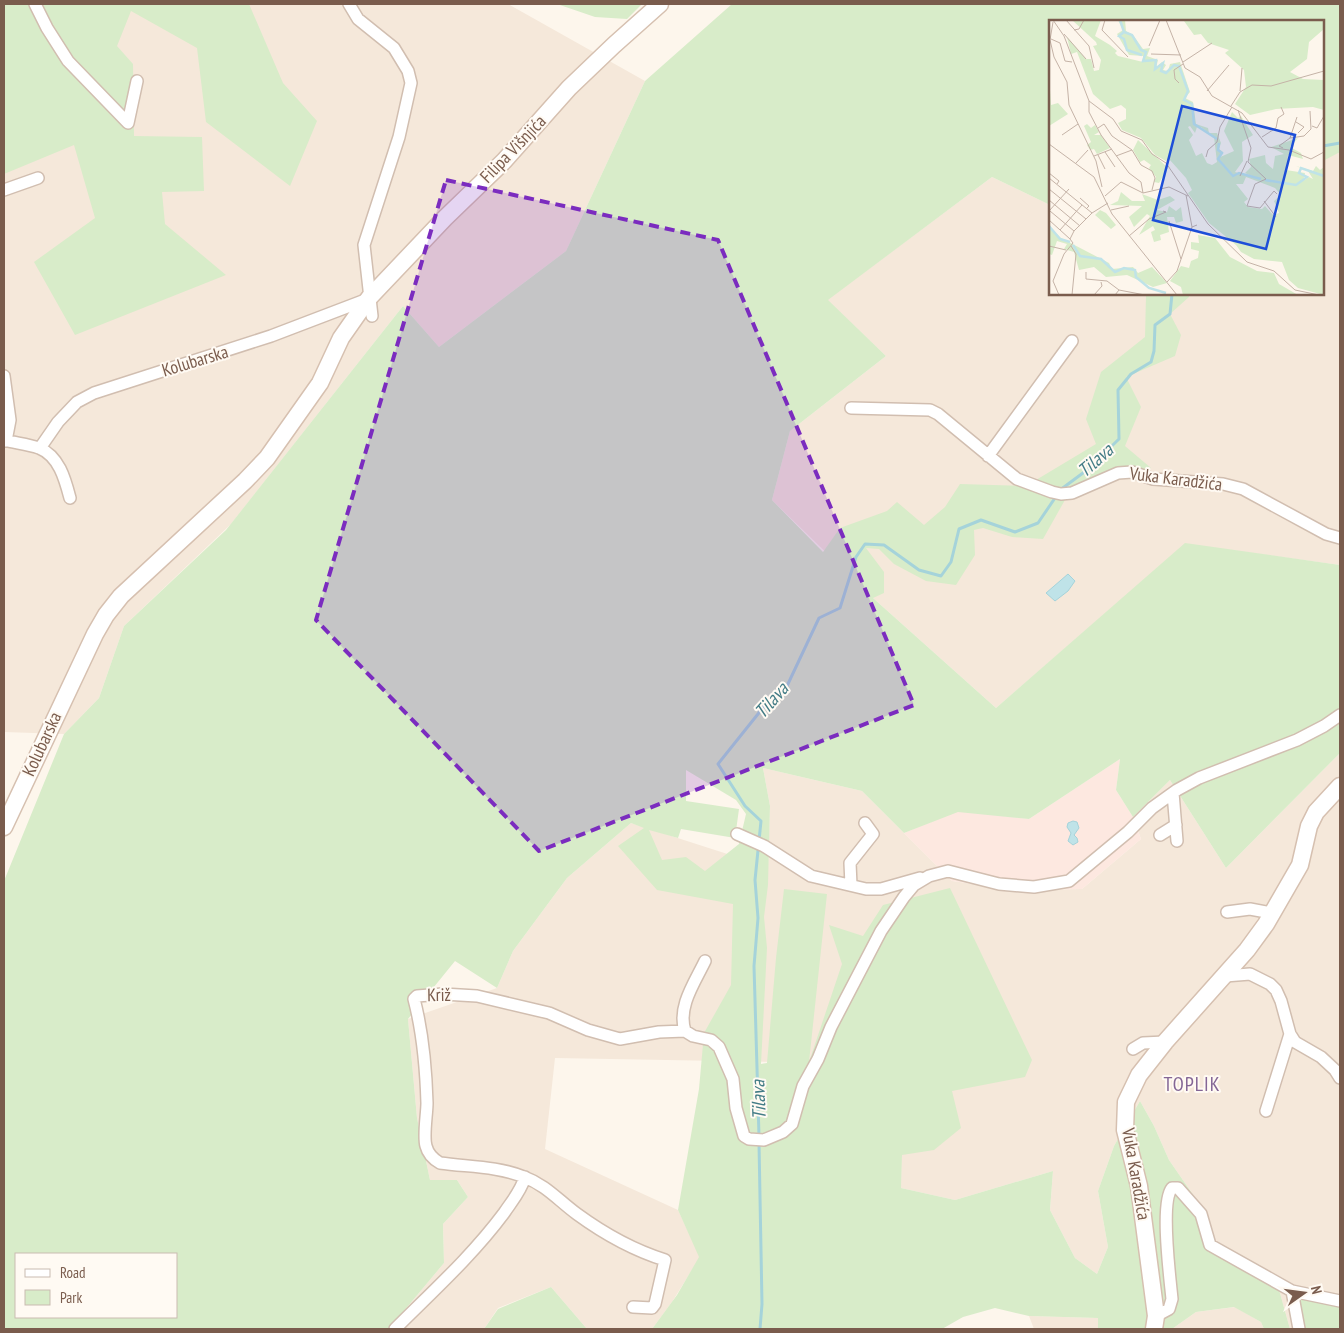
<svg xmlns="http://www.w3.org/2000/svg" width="1344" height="1333" font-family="'PT Sans Narrow',sans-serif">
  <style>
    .residential { fill: #f5e8da }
    .commercial { fill: #fde8e0 }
    .green { fill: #d8ecc9; fill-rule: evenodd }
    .water { fill: #bfe3e8; stroke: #a5d3da }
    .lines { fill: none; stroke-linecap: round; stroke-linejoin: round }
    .stream { stroke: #a5d3da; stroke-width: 3 }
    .street-casing { stroke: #d1beb0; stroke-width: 14 }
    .secondary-casing { stroke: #d6c0b0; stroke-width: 19 }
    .street { stroke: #fff; stroke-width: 11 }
    .secondary { stroke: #fff; stroke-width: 16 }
    .marked { fill: #7b2cbf; fill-opacity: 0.2; stroke: #7b2cbf; stroke-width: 4; stroke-dasharray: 10 6; stroke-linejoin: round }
    .labels { text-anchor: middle; stroke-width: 4; stroke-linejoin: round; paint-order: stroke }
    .street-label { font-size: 18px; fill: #7a5c4d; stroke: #fffaf3 }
    .water-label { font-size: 19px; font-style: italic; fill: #437c86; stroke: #fffaf3 }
    .quarter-label { font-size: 20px; letter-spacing: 1px; fill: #846695; stroke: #fffaf3 }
    .inset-river { fill: none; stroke: #bfe3e8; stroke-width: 2.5 }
    .inset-road { fill: none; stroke: #c5b3a7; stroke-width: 1 }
    .view { fill: #1d4ed8; fill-opacity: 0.15; stroke: #1d4ed8; stroke-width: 2.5 }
    .inset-edge { fill: none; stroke: #7a5c4d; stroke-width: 2.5 }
  </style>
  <rect width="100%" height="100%" fill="#fdf6ec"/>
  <path class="residential" d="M4,4H508L645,81L566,251L439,347L403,306L231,524L124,626L99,698L64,734L4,732Z
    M1340,14V565L1185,544L996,708L873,598L772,500L790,431L886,356L827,300L992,177L1050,205V294H1323V23Z
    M1340,753V1329H1290L1278,1286L1207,1248L1205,1212L1169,1160L1154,1126L1140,1101L1114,1146L1098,1191L1108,1247L1097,1274L1075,1258L1050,1210L1053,1171L955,1200L901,1188L902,1118L893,1064L555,1058L545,1149L678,1210L700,1257L672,1302L652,1329H587L551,1287L498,1308L484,1329H400L398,1318L444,1263L443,1224L468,1197L457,1180H430L417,1118L408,1019L497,988L513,951L567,878L631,823L768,867L770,806L763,768L862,791L952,881L1017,890L1082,889L1141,839L1133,817L1170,780L1226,868Z
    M1235,1307L1261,1322L1264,1329H1172L1196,1312Z
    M1029,1316L1098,1318L1148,1329H1034Z"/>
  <path class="commercial" d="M1120,759L1116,790L1133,817L1141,839L1082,889L1017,890L952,881L904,833L958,811L1029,819Z"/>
  <path class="green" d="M4,4H249L283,83L317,121L290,186L206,122L197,48L131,11L117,46L133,64L134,136L202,137L204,191L162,192L165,224L226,275L75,335L34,262L95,218L74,145L4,174Z
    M557,4H642L627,19L595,17Z
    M732,4H1340V152L1323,161V21H1050V205L992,177L828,300L886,356L790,431L772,500L823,552L840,528L887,511L897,502L924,525L945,507L960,484L1026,486L1096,444L1086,419L1101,372L1145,337L1146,296L1149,294H1189V297L1170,314L1181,335L1175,356L1126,377L1141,407L1125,446L1151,468L1070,491L1043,539L1012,537L983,528L974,530L975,555L956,585L926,581L894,564L879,549L866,548L884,572V593L873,598L996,708L1185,543L1340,565V753L1226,868L1170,780L1133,817L1116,790L1120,759L1029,819L958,812L904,833L862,791L763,768L770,806L768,885L764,917L767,948L761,1064L767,1063L776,958L784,889L827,894L809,1062L842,964L829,925L863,936L883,905L950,888L1032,1060L1025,1077L952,1091L961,1128L934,1150L902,1155L901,1188L955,1200L1053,1171L1050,1210L1075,1258L1097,1274L1108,1247L1098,1191L1114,1146L1140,1101L1154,1126L1169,1160L1205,1212L1207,1248L1278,1286L1290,1329H1264L1261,1322L1234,1307L1196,1312L1172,1329H1098V1318L1029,1316L995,1308L963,1317L942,1329H652L677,1295L699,1257L678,1210L699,1089L704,1033L731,985L733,904L657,890L618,846L644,828L631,823L567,878L513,951L497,988L455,961L408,1019L417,1118L430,1180H457L468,1197L443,1224L444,1263L398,1318L400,1329H4V881L64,734L99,698L124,626L226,530L403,306L439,347L566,251L645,81ZM686,770L736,800L746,814L739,844L705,871L686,857L662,860L649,830L678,838L681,829L735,838L739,809L686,801ZM16,1254H176V1317H16Z
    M551,1287L587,1329H484L498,1309Z
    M1297,1298L1340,1305V1329H1304Z"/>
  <path class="water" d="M1068,574L1075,581L1068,591L1055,601L1046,593Z
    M1073,821L1077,822L1079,828L1074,835L1077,838L1078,842L1073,845L1068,841L1071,833L1067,827L1068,823Z"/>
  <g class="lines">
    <path class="stream" d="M1323,146L1340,143
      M1060,490L1087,470L1119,439L1118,390L1131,374L1151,362L1154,351L1155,325L1170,314L1172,294
      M759,1136L754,966L758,918L755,880L761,821L745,806L718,764L766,704L787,686L819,618L840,608L856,557L865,544L884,545L919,570L941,576L951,562L959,529L981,520L1015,532L1038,523L1057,495
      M759,1143L762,1304L760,1329"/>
    <g class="street-casing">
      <path id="street" d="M35,4L47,28L68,61L128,123L137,81
        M349,4L358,19L394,48L408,71L411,83L399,137L364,245L372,316
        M4,190L38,178
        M4,376L10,420L6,441
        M851,408L930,410L938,414L1017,479L1052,492L1061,494L1072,493L1118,473L1132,472L1153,479L1223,484L1243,489L1326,534L1340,538
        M4,440C15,443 28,444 39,448C59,456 65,479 70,498
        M40,448L58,422L77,402L94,393L271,336L368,299
        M988,456L1072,341
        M1173,793L1177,841
        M737,834L764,846L811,876L866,889H881L920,878
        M1160,835L1176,825
        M851,885L850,863L873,834L865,823
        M1227,912L1250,909L1272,913
        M1225,976L1250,974L1270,984L1276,990L1281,1001L1290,1034L1295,1042L1321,1057L1335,1070L1340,1078
        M685,1031L693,1036L711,1040L719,1047L733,1079L736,1108L744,1136L749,1139L764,1140L783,1132L792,1124L803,1086L818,1059L831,1027L881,931L904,897L914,885L929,876L948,871L999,884L1034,887L1069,881L1128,832L1152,808L1177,790L1199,778L1297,740L1324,726L1340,715
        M685,1031C677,1007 695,982 705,961
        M1133,1049L1143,1043L1165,1042
        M1266,1111L1290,1034
        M1292,1291L1299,1329
        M633,1307L652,1308L655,1304L665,1260C633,1250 603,1233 577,1214C558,1200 546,1185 524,1177C497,1166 469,1167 440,1163C433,1159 428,1154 426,1146C423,1136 427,1114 427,1103C426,1069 423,1033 414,999L417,996L443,994L477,996L549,1013L588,1030L620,1039L659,1032L685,1031
        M1156,1316L1169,1309L1172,1299C1170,1278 1160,1202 1172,1188H1178L1201,1214L1210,1245L1292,1291L1340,1301
        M395,1329C432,1292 472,1256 504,1213C512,1201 521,1191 525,1177"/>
    </g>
    <g class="secondary-casing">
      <path id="secondary" d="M4,827L95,634L106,615L121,596L245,481L267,458L320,383L341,338L369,298L445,218L504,161L569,88L614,45L660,4
        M1154,1329L1156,1316L1139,1186L1125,1130L1126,1102L1139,1075L1165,1042L1247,950L1266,924L1300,865L1309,826L1316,812L1340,786"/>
    </g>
    <use href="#street" class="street"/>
    <use href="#secondary" class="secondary"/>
  </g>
  <path class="marked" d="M446,180L718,240L914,705L539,851L316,620Z"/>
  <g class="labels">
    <g class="street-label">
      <text transform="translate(513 149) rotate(-46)" y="6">Filipa Višnjića</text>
      <text transform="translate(195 361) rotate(-17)" y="6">Kolubarska</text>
      <text transform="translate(1176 479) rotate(7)" y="6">Vuka Karadžića</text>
      <text transform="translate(42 744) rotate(-65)" y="6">Kolubarska</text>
      <text transform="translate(439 995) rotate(-1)" y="6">Križ</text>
      <text transform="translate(1136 1174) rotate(80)" y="6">Vuka Karadžića</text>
    </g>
    <g class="water-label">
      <text transform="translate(1095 460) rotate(-41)" y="7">Tilava</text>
      <text transform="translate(771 700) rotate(-48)" y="7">Tilava</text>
      <text transform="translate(758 1100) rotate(-92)" y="7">Tilava</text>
    </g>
    <g class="quarter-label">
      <text x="1192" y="1091">TOPLIK</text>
    </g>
  </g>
  <g transform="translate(1049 20)">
    <rect width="275" height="275" fill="#fdf6ec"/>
    <path d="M23,0H52L46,16L61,25L68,31L66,33L69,36L94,42V36L80,35L68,14L74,10L69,0H76L77,11L84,15L94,29L101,28L98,36L109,40L107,48L113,42L117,45L114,50L119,51L121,44L131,42L141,72L136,78L144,82L147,104L159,108L160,113H168L172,123L170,129L174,132L169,138L185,131L175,111L183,92L189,98L192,96L204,115L193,122L194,141L186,152L205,157L196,153L202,147L200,139L216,135L217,143L224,149L226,136L235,134L222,127L249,118L241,127L252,133L254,139L239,135L237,150L256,153L254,161L260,157L264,159L259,151L247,146L264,151L267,146L271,150L275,147V275L249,268L240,260L233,242L205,239L192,232L187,225L160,203L139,173L143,170L137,158L120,139L117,141L106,135L92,118L73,110L69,103L77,99V89L72,85L61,89L44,74L28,32L22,34L18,17L37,39H42L45,51L50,50L52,40L44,26L48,25L47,22ZM141,106L146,113L148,107H152L165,117L168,142L163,145L158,143L153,133L147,136L140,120L144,115L139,107ZM197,157L226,168L232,175L225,181L230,193L224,195L216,186L213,189L199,187L195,182L199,179L187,164H194ZM275,0V9L260,22L258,39L241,52L254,59L275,60V90L264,87L227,89L201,95L186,84L197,67L195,50L176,33L180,30L159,23L152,14L145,15L135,1ZM1,70L2,85L9,83L19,94L0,106ZM38,104L42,108L46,105L50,112L45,115H52L61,128L48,134L45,129L41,130L38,125L42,122L35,106ZM89,120L119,148L110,163L105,162L107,157L100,148L102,145L95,140L91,142L84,130ZM82,170L109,180L121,176L126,180L108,190L118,192L120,186L127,191L132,187L134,201L127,203L125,197H118L120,212L111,215L112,220L105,222L102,212L106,210L104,206L90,215L101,196L98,194L85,207L80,197L93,186L61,185L69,181L72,172L83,181H96L93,174ZM51,190L57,193L67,205L62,209L46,195ZM0,206L12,218L60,243L63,249L84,247L89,253L103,247L118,263L104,267L78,255L57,257L45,247L30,250L25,232L15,229L18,224L8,221L3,235L0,234ZM149,215L166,218L181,237L208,251L225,253L230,264L249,275H134L132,267L121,261L132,246L140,248L142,241L149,238L150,231L142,229V222L150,223Z" fill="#d8ecc9" fill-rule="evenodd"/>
    <path class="inset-river" d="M71,0L75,12L83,15L92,30L97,32L94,41L107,40L106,49L114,43L112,51L117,53L125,45L130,46L139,71L135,80L143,84L145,104L168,119M75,12L70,16L75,19L78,30L93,35M170,123L169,130L173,133L169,139L184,156L190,153L212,159M216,160L247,165L258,157L250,153L252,148L275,156M0,206L11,219L21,222M24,225L31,236L52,239L66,252L75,248L86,250L87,257L100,268L117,273"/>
    <path class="inset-road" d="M4,0L15,16L40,81L64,99L72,111L93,120L103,134L117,143L159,204L198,242L225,251L246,270L270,275M17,0L40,26L45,48M56,0L53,10L79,37M117,0L136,48L151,57L163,76L193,93L219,127L240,130L262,139L275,132M4,2L1,20L5,37L18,62L20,85L47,141L53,167M25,10L30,9L35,0M15,14L37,39M2,19L11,23L16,41L23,42M100,26L111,0M102,34L132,35M134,42L163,23M130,63L126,59L125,50L134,44M158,71L180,45M191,71L193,48M40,81V92L52,115L80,153L92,162L94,173M182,86L191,72L203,65L222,66L275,51M189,90L202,128L199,142L217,159L206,164M247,102L255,107L249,113M263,106L268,108L275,96M49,108L55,104L63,116L83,130L92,145L103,151L106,158L103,170M13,115L29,104M213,117L227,108L229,98L235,94L232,87M241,118L255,116L262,109L261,91M0,124L45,157L63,194L128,275M234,128L230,126L241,118L248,97M56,132L66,147M49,135L56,149M45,136L63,129M67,136L83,130M157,137L159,130L168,122L171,107L183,87M27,143L39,130M0,153L10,161L8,164M191,156L198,141M0,158L43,193M206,164L198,186L211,188L225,171L228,174M0,169L37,199M137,175L143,207M56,176L72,162L94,173L120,167L139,176M31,178L40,186L37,189M0,180L31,206M215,181L227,197M62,190L80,186M0,191L20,169M1,191L25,211M0,200L21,219M120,201L132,239M11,210L33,185M80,216L100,199L117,192L114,191M0,226L17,230M22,226L27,234L23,275M37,252V259L58,261L70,270M118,262L128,251L143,207L148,205M10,275L4,261L15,234L24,223L21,219L25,211L43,193L59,183M45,275L53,266L52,262M66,275L70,270L96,275"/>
    <path class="view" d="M133,86L246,115L217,229L104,200Z"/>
    <rect width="275" height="275" class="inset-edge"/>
  </g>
  <rect width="1344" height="1333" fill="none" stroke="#7a5c4d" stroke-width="10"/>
  <rect x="15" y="1253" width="162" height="65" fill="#fffaf3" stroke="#cabbb1"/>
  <rect x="25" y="1269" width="25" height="8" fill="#ffffff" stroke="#cabbb1"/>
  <text x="60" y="1278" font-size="15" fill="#7a5c4d">Road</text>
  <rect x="25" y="1290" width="25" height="15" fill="#d8ecc9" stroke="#cabbb1"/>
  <text x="60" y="1303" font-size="15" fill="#7a5c4d">Park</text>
  <g transform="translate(1304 1293) rotate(76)" stroke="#fffaf3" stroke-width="4" paint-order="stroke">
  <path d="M0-4L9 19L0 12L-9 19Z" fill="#7a5c4d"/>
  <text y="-8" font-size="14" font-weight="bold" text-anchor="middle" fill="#7a5c4d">N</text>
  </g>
</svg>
